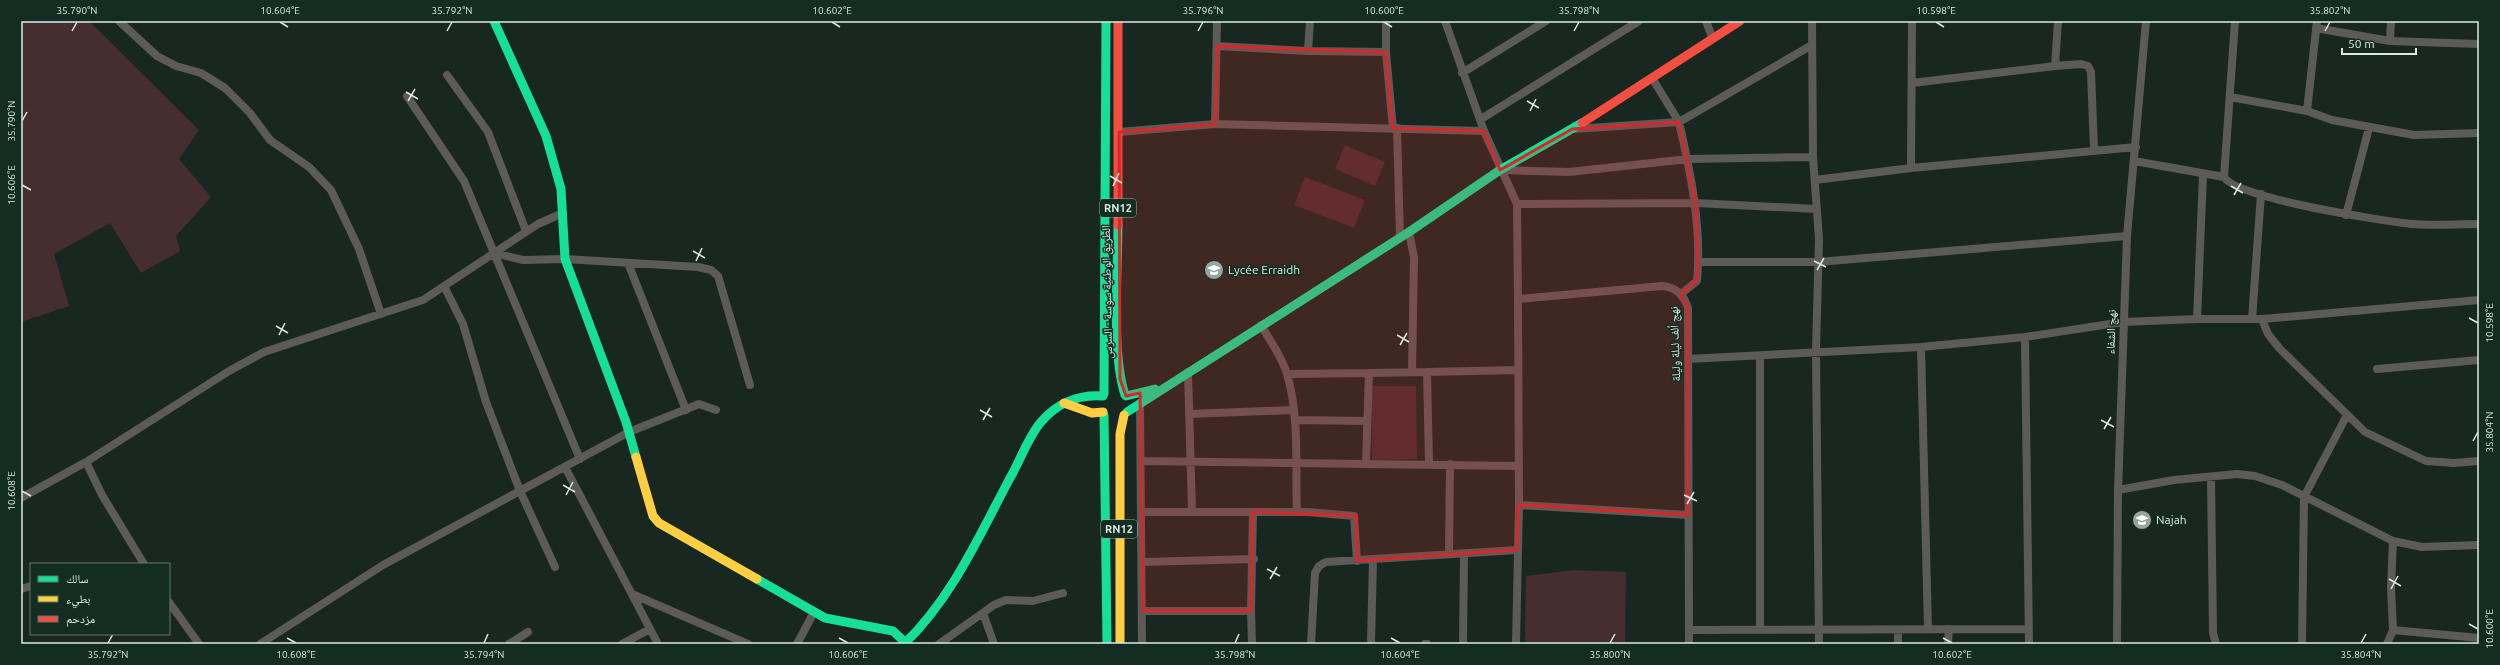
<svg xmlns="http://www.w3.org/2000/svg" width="2500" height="665" font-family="Ubuntu,'Noto Naskh Arabic',sans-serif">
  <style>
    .green { fill: #462e30 }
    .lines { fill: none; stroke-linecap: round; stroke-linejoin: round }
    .street { stroke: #5d5b59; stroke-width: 8 }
    .fast { stroke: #16e098; stroke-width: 9 }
    .slow { stroke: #ffcf43; stroke-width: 9 }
    .jam { stroke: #f24e42; stroke-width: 9 }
    .marked { fill: #d62828; fill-opacity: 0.2; stroke: #d62828; stroke-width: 3; stroke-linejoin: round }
    .ticks { fill: none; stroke: #daeae2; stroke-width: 1.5 }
    .labels { text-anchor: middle; stroke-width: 3; stroke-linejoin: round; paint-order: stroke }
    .shield { fill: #132d22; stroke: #9eb1a8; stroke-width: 1 }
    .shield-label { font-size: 11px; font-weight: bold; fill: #daeae2 }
    .poi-label { font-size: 12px; fill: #daeae2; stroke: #132d22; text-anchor: start }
    .street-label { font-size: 12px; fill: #daeae2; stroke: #132d22 }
    .neatline { fill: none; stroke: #daeae2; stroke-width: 1.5 }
    .ticks-label { font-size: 10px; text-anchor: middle; fill: #daeae2 }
  </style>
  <rect width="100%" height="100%" fill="#192721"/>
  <path class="green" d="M21,21H89L199,130L179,159L211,197L176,236L180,251L141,273L110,223L54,254L69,306L21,322Z
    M1345,145L1385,162L1375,186L1335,169Z
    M1305,177L1365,200L1354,228L1294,205Z
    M1372,386H1416L1417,459L1372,460Z
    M1574,570L1626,572L1625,644H1525L1526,576Z"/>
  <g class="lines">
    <path class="street" d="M119,21L157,56L176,66L201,73L225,88L250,113L270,140L309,167L331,190L359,249L381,314
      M1310,21L1308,51L1386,52L1393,129
      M1386,21V52
      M1445,21L1484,131L1517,204L1518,299L1662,286C1676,287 1684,295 1688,308L1689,644
      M1706,21L1712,37
      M1812,21L1813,157L1819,239L1816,351L1819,644
      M2235,21L2224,177C2235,198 2383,221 2412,224C2434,226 2457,224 2479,224
      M2317,21L2307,111L2332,120L2414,135L2479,133
      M2316,28L2390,41L2479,44
      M2390,41L2391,21
      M1217,46L1308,51
      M2055,66L2058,21
      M1462,73L1546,21
      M447,75L488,132L526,231
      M1652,78L1679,122L1812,45
      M1912,83L2055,66L2081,64L2088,66L2091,72L2094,150
      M407,96L464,181L580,459
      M2230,97L2307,111
      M1481,119L1639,21
      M1215,124L1217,21
      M1397,128L1400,237
      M1574,129L1679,122C1691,175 1702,227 1697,281L1681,294
      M1119,132L1215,124L1484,131
      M2134,161L2224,177
      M1911,168L1912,21
      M1501,170L1569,172L1688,159L1813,157
      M1815,180L1911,168L2136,147
      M1517,204L1696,203L1817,209
      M2346,215L2369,128
      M1409,232L1414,257L1412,372
      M494,253L523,260L565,259L698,267L711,270L718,276L750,385
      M1698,262H1818L2127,236
      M628,263L686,410
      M444,286L463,324L486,402L520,491L555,567
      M2197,319L2203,175
      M2252,319L2261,194
      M2262,319L2268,334L2280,349L2365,432L2426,461L2454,463L2479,461
      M1261,325C1270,341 1282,356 1287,374C1300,418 1295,467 1297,512
      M2025,337L2029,644
      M1921,347L1928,629
      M1688,359L1921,347L2025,337L2123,322L2197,319H2262L2479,300
      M2377,369L2479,360
      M1188,372L1192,510
      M1427,372L1518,370
      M1287,374L1369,373
      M1140,403L1142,644
      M1189,414L1293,410
      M1295,420L1366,421
      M1141,461L1519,466
      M86,462L229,371L264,352L423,300L538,224L563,213
      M1366,464L1369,373L1427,372L1429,464
      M565,467L658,644
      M2211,477L2213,633L2216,644
      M2118,490L2174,480L2237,474L2255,476L2282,485L2393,541L2422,547L2479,545
      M21,498L86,462L102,495L144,564
      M1519,505L1688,515
      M1141,512H1253L1251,611H1143
      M1253,512H1308L1354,516L1357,561
      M1449,554L1450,464
      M1142,562L1254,559
      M21,589L31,586
      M632,594L748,644
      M169,602L199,644
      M1251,611L1252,644
      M983,613L994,644
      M1760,629V356
      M1689,630L2028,629
      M1898,630V644
      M2393,630L2479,638
      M260,644L383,565L629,432L699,404L716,410
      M509,644L528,632
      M622,644L650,629
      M797,644L814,612
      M939,644L994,605L1006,600L1033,601L1063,593
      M1311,644L1315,573L1319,566L1326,562L1517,550
      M1371,644L1373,559
      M1425,644H1427
      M1463,644L1464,554
      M1516,644L1519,505L1518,299
      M1948,644L1949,629
      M2117,644L2118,490L2127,236L2146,21
      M2302,644L2304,497L2347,415
      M2387,644L2393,630L2391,587L2393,541"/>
    <path class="fast" d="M494,21L546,136L561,189L565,259L626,422L636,457
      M1118,225C1118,273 1111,351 1125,395
      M1104,394L1106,21
      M1126,396L1155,389
      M1127,412L1409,232L1500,170L1582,123
      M1104,415L1107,644
      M757,579L825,618L893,631L907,644
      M904,644C952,598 979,536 1010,478C1020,461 1028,437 1041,422C1057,403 1079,394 1103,396"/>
    <path class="slow" d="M1064,403L1092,413L1103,412
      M636,457L653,516L659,523L757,579
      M1120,644V434L1124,415"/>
    <path class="jam" d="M1118,21V225
      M1582,123L1740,21"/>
  </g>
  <path class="marked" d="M1217,46L1386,52L1393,128L1484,131L1500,170L1572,129L1679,122L1696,203L1698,262L1697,281L1681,294L1688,308V515L1519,505L1517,550L1357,561L1356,516L1253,512L1251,611H1143L1140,393L1126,396L1120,379L1119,132L1215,124Z"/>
  <path class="ticks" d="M280,22L288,27M832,22L840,27M1384,22L1392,27M1936,22L1944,27M72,31L77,22M447,31L452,22M1198,31L1203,22M1574,31L1579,22M2325,31L2330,22M406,92L418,99M408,101L415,89M1527,101L1539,108M1530,111L1536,99M22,121L27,112M1110,176L1122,183M22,185L31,190M1113,186L1119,173M2231,186L2243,193M2234,195L2241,183M693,251L705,258M696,261L702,248M1814,261L1826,267M1817,270L1824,258M2469,318L2478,323M276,326L288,333M279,335L285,323M1397,335L1409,342M1400,345L1407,333M980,410L992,417M983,420L990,408M2101,420L2114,427M2104,429L2111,417M2473,441L2478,432M563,485L575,492M22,491L31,496M566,495L573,482M1684,495L1697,501M1687,504L1694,492M1267,569L1280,576M1270,579L1277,567M2389,579L2401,586M2391,589L2398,576M2469,624L2478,629M287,638L296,643M839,638L848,643M1391,638L1400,643M1943,638L1952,643M108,643L113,634M484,643L488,634M1235,643L1239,634M1610,643L1615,634M2361,643L2366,634"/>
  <defs>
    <g id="school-disc" transform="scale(1)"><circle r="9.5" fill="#96a69e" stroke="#132d22"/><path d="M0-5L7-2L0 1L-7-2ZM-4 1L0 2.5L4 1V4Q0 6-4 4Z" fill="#fff"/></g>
  </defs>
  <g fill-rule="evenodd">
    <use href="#school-disc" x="1214" y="270"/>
    <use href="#school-disc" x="2142" y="520"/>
  </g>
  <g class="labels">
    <g class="shield">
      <rect x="1100" y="199" width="36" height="18" rx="3"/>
      <rect x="1101" y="520" width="36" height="18" rx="3"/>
    </g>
    <g class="shield-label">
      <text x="1118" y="212">RN12</text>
      <text x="1119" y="533">RN12</text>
    </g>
    <g class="poi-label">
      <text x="1228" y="274">Lycée Erraidh</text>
      <text x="2156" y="524">Najah</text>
    </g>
    <g class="street-label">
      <text transform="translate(1107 292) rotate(-91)" y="4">الطريق الوطنية سوسة - السرس</text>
      <text transform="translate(2111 332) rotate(-88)" y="4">نهج الشفاء</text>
      <text transform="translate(1675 344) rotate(-92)" y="4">نهج ألف ليلة وليلة</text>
    </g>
  </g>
  <rect width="2500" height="665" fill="none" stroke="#132d22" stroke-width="44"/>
  <rect x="30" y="563" width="140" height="72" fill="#132d22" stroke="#63796f"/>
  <rect x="38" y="576" width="20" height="6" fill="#16e098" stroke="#63796f"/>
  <text x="66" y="583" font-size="12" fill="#daeae2">سالك</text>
  <rect x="38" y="596" width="20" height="6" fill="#ffcf43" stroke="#63796f"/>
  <text x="66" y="603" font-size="12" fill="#daeae2">بطيء</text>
  <rect x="38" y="616" width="20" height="6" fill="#f24e42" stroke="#63796f"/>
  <text x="66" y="623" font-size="12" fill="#daeae2">مزدحم</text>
  <path d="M2342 48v6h74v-6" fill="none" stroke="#daeae2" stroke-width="2"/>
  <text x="2348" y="48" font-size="12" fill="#daeae2" stroke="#132d22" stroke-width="3" paint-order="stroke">50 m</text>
  <rect x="22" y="22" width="2456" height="621" class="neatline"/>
  <g class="ticks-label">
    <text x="77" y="14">35.790°N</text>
    <text x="280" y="14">10.604°E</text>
    <text x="452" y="14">35.792°N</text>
    <text x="832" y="14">10.602°E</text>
    <text x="1203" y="14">35.796°N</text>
    <text x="1384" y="14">10.600°E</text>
    <text x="1579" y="14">35.798°N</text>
    <text x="1936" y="14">10.598°E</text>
    <text x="2330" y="14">35.802°N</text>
    <text transform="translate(11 121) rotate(-90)" y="4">35.790°N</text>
    <text transform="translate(11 185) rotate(-90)" y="4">10.606°E</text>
    <text transform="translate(2489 323) rotate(-90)" y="4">10.598°E</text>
    <text transform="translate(2489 432) rotate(-90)" y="4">35.804°N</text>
    <text transform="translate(11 491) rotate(-90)" y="4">10.608°E</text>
    <text transform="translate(2489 629) rotate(-90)" y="4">10.600°E</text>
    <text x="108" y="658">35.792°N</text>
    <text x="296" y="658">10.608°E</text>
    <text x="484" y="658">35.794°N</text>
    <text x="848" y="658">10.606°E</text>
    <text x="1235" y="658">35.798°N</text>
    <text x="1400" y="658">10.604°E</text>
    <text x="1610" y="658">35.800°N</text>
    <text x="1952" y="658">10.602°E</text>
    <text x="2361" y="658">35.804°N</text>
  </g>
</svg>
